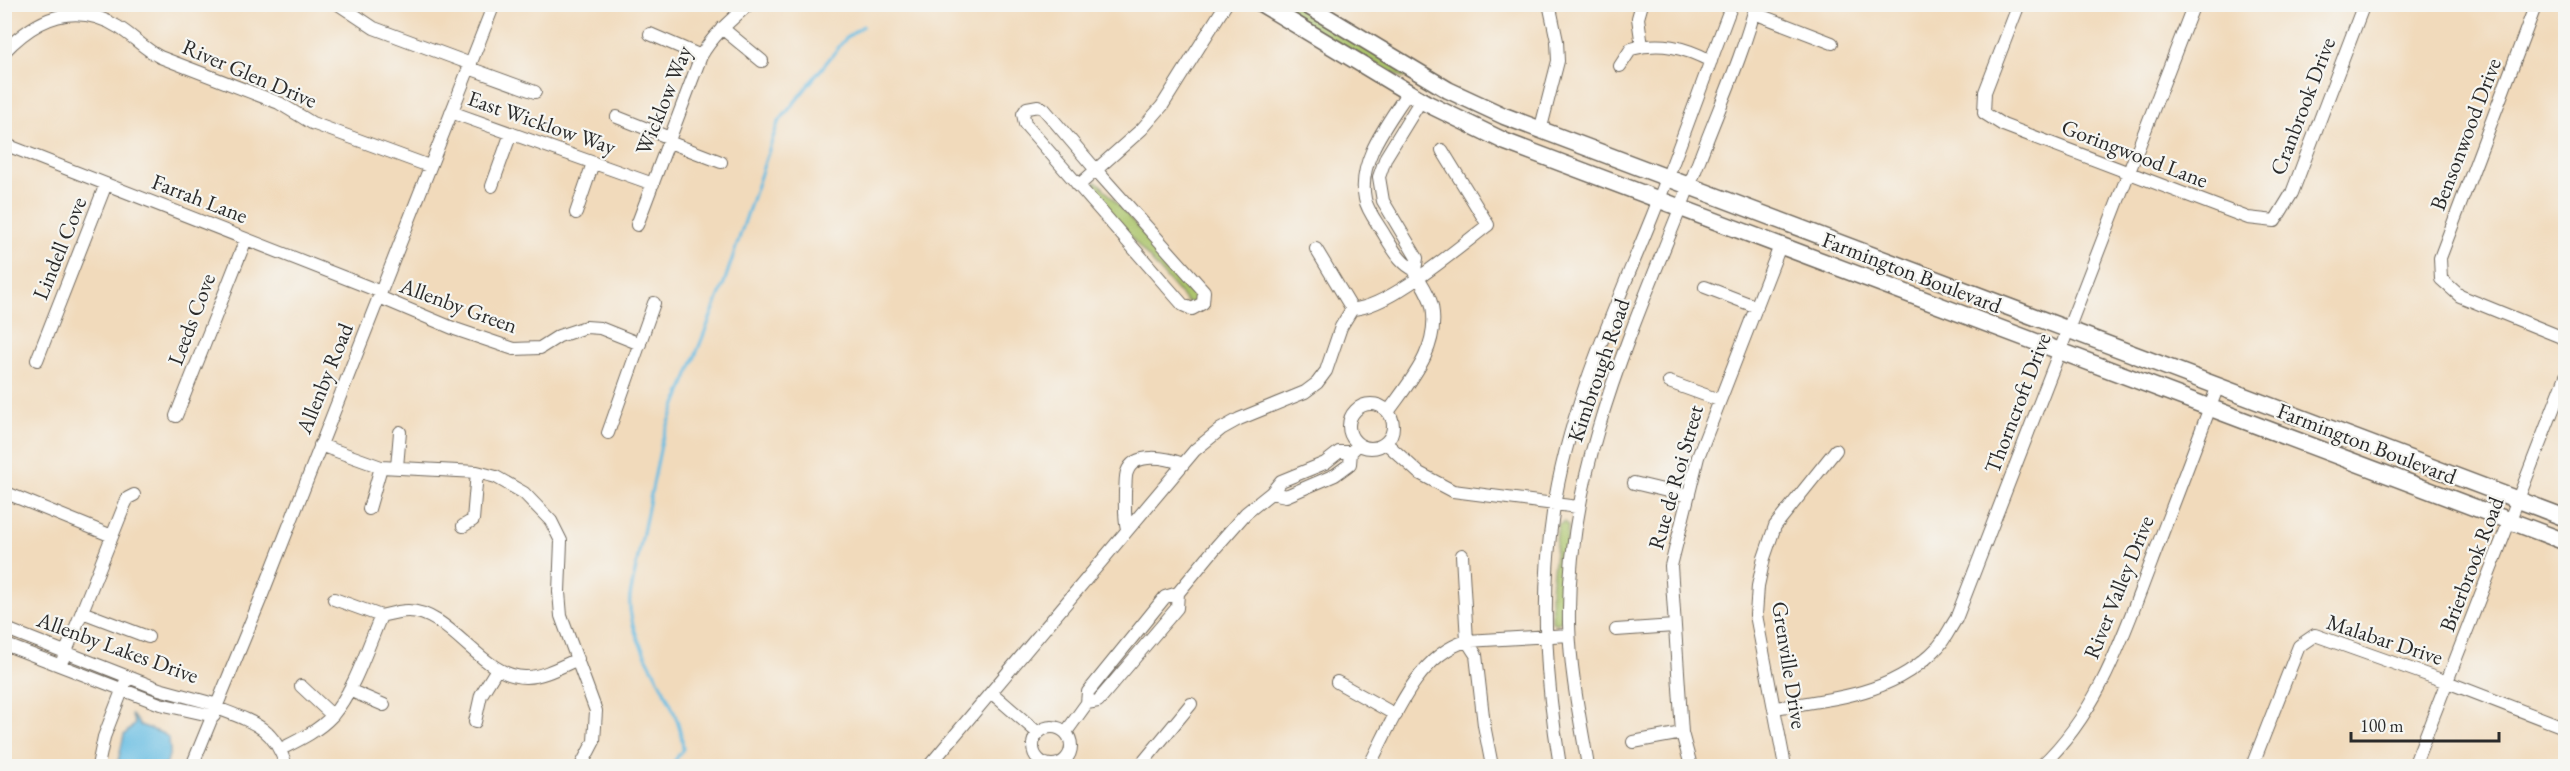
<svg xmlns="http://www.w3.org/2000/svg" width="2570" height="771" font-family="'EB Garamond',serif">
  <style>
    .green { fill: #abc46a; stroke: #6b784a; stroke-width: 1.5 }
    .water { fill: #65bce2; stroke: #487486; stroke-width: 1.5 }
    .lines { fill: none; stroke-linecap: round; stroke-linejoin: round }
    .stream { stroke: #65bce2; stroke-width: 3 }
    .minor-casing { stroke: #70685d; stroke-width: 14 }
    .major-casing { stroke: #70685d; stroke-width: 19 }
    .minor { stroke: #fff; stroke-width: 12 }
    .major { stroke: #fff; stroke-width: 16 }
    .labels { text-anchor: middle; stroke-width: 4.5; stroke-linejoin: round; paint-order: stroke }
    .street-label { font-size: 22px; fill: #2b2b2b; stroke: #f6f6f2 }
  </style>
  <rect width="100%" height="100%" fill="#f6f6f2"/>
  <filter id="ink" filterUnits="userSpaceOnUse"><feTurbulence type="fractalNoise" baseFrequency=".0167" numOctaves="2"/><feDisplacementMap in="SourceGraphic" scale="12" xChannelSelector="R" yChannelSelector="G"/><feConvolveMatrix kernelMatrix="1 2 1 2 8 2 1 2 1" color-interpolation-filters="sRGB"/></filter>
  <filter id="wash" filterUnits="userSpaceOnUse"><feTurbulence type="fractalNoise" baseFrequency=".008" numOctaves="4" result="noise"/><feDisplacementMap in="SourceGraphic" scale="24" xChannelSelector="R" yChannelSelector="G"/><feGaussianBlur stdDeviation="1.35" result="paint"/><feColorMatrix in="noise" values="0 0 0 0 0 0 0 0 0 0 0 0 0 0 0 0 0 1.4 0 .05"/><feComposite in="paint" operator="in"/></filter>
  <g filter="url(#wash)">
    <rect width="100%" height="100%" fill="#f1dabb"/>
    <path class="green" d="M1272,5H1294L1407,72L1408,76L1403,78L1326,37Z
      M1096,182L1100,184L1197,295L1195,303L1187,302L1092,192V186Z
      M1564,522L1568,526L1562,620L1557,624L1552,622L1551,590L1558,525Z"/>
    <path class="water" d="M131,714L140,725L164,734L169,739L170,751L166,766H117L124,735L135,724Z"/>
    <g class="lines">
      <path class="stream" d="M671,766L683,749C680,694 625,646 630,596L662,440L723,286L778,123L846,38L863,26"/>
    </g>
  </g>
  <g filter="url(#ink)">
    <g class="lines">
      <g class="minor-casing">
        <path id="minor" d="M338,4L374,28L471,64
          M1642,4L1638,18L1642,46
          M2019,4L1985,92L1984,113L2003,125L2248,218L2275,221L2292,193L2364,4
          M2536,4L2440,258L2441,279L2460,296L2566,339
          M1754,13L1832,43
          M722,28L762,61
          M650,34L701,56
          M4,52C36,18 75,1 118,27C132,35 144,49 160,57L279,103L312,123L429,166
          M1620,66L1631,49C1660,41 1684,47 1711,61
          M469,68L535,92
          M1408,92C1389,122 1357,160 1365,199C1367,211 1379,225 1385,236C1394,250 1400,263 1415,270L1417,258L1383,201L1379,177L1386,157L1421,100
          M451,112L653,184
          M617,117L670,138
          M1540,131L1558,61L1557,41L1550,8
          M669,142L721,162
          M4,144L381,292
          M492,186L511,133
          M1078,186L1096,170L1044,109L1038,106L1027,108L1023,114L1025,124L1183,305L1192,309L1203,303L1204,291L1096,170L1142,129L1162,106L1226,4
          M576,213L593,163
          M637,225L701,56C713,35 730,21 749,4
          M1316,249L1352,309
          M1705,287L1757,307
          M379,297L455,329L514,349L540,348L559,336L586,327L600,328L640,344
          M1352,309C1387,309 1459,247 1488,225L1442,150
          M37,360L106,184
          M1669,382L1719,400
          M1349 426a22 22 0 1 1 44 0a22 22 0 1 1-44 0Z
          M1388,412C1411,380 1440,348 1432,306C1429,293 1421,283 1415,272
          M176,416L246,239
          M608,433L654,303
          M1386,443L1419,473L1453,491L1578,507
          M320,445L381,467L477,472L496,477L524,493L551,521L561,541L559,592L561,616L596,711L594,741L581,766
          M1351,452H1339L1325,463L1281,481L1271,493L1286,496L1335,475L1350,464L1351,452L1358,445
          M397,467L400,432
          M1634,483L1688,496
          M4,492L112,536
          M369,509L381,467
          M463,526L473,520L477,472
          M1127,529C1124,516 1125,504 1125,491C1126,485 1125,477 1127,472C1134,451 1168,458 1183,464
          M1462,555L1467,641L1476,655L1484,725L1492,766
          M1178,593L1165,597L1088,692L1087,703L1098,701L1177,608L1178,593L1216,547L1246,513L1271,493
          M334,599L381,616
          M82,612L148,637
          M4,628L159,689L218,705
          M1616,630L1674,626
          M4,644L160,704L214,716
          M63,659L125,504L128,498L134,495
          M1337,682L1396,715
          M301,686L332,715
          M349,690L384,705
          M992,693L1038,733
          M217,708C253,722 274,727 286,766
          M1775,708C1836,698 1893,695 1938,647C1945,639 1950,628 1956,619L2194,4
          M475,722L481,695L497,669
          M1033 746a19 19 0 1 1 38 0a19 19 0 1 1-38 0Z
          M1066,732L1087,703
          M1633,742L1682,733
          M281,749C299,740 318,731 332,716C355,689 367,648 381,616C389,614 399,611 408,611C451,611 482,678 526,677C543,677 562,666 578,659
          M98,766L104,737L125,683
          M192,766L260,600L494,4
          M929,766L1195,450L1221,429L1239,419L1305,392L1317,383L1326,371L1341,327L1352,309
          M1140,766L1191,704
          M1369,766C1392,723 1416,655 1467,641L1569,635
          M1560,766C1546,682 1540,598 1553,513C1568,411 1613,313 1652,217C1680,147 1705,75 1732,4
          M1588,766C1580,719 1570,671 1569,623C1566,459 1643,308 1700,158C1718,110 1744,53 1756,4
          M1691,766L1682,733L1671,566L1698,457L1780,246
          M1785,766L1756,615L1758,586L1764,558L1775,526L1836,450
          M2041,766C2099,712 2123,636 2151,563C2173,505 2196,446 2217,388
          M2252,766L2299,646L2315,635L2447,682L2566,728
          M2414,766L2566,376"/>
      </g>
      <g class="major-casing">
        <path id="major" d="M1262,4L1426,103L1506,142L2566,542
          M1305,4L1448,90L1504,116L2566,518"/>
      </g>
      <use href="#minor" class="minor"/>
      <use href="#major" class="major"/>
    </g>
  </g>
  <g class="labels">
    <g class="street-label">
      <text transform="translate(250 73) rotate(23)" y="8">River Glen Drive</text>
      <text transform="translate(663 100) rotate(-68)" y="8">Wicklow Way</text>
      <text transform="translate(2302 106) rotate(-69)" y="8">Cranbrook Drive</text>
      <text transform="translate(542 122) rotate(19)" y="8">East Wicklow Way</text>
      <text transform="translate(2465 134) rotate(-69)" y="8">Bensonwood Drive</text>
      <text transform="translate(2135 153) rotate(21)" y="8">Goringwood Lane</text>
      <text transform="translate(200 198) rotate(21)" y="8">Farrah Lane</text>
      <text transform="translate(59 248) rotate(-68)" y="8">Lindell Cove</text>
      <text transform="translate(1912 272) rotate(21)" y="8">Farmington Boulevard</text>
      <text transform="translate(459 305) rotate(20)" y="8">Allenby Green</text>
      <text transform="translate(191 319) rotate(-69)" y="8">Leeds Cove</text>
      <text transform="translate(1598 370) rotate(-71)" y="8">Kimbrough Road</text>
      <text transform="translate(324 378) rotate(-68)" y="8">Allenby Road</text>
      <text transform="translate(2017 403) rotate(-69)" y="8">Thorncroft Drive</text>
      <text transform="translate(2367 443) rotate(21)" y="8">Farmington Boulevard</text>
      <text transform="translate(1675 477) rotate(-74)" y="8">Rue de Roi Street</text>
      <text transform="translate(2471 564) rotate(-69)" y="8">Brierbrook Road</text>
      <text transform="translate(2118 587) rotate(-68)" y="8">River Valley Drive</text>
      <text transform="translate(2385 639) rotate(18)" y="8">Malabar Drive</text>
      <text transform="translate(118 647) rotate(20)" y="8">Allenby Lakes Drive</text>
      <text transform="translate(1790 665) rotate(81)" y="8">Grenville Drive</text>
    </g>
  </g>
  <rect width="2570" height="771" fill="none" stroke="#f6f6f2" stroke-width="24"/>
  <path d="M2351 732v9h148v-9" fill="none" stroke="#2b2b2b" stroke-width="3"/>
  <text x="2360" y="732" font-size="18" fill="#2b2b2b" stroke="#f6f6f2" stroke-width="4.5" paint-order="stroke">100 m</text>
</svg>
